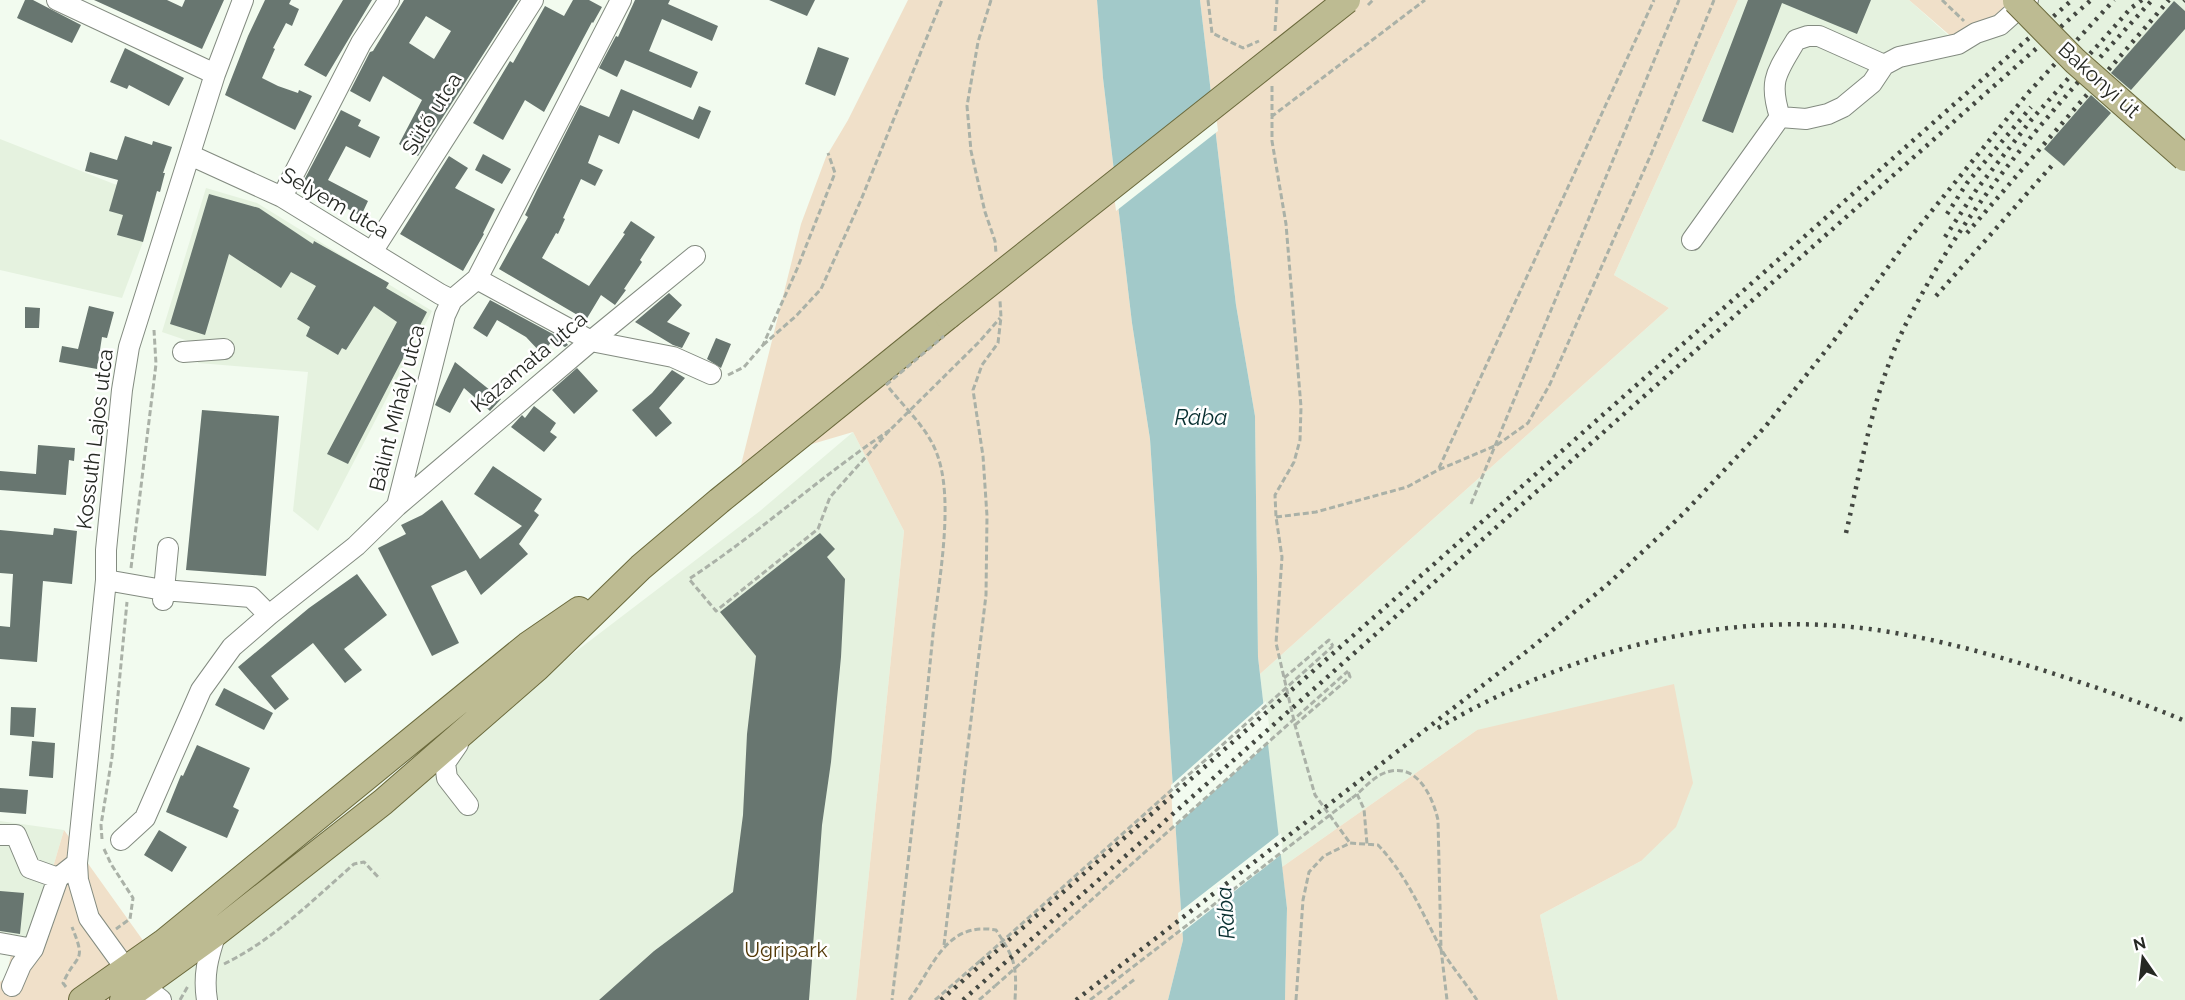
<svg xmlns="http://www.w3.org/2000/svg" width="2185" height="1000" font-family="Raleway,sans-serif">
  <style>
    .built { fill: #e5f2df }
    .green { fill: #f0e0c9 }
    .water { fill: #a2c9c9 }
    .pier { fill: #f2fbef }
    .building { fill: #687670; fill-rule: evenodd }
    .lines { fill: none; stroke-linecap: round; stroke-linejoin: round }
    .minor-casing { stroke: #838b80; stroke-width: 22 }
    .major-casing { stroke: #6b6a3c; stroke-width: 28 }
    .path { stroke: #aab1a7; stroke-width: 3; stroke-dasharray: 6 3; stroke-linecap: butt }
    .minor { stroke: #fff; stroke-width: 20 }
    .major { stroke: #bdbb92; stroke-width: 26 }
    .rail { stroke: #434741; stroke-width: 4.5; stroke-dasharray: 3 6; stroke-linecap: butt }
    .major-bridge-casing { stroke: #6b6a3c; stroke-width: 28; stroke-linecap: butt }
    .path-bridge { stroke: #aab1a7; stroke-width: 3; stroke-dasharray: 6 3; stroke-linecap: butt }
    .major-bridge { stroke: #bdbb92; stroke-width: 26 }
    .labels { text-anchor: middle; stroke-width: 5; stroke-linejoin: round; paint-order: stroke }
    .street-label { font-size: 21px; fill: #252823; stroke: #fff }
    .park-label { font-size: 21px; fill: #533908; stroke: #fff }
    .water-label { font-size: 22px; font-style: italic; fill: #093031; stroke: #fff }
  </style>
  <rect width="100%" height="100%" fill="#f2fbef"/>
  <path class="built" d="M1738,0H1909L1958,44L2026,0H2185V1000H1558L1540,915L1641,861L1477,730L1282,867L1260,674L1669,308L1614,275Z
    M0,139L114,184L156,196L143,242L122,298L0,270Z
    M206,188L257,203L432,311L318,531L293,511L308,372L198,363L200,345L162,332Z
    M853,432L904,531L856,1000H157L162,967L760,511Z
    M0,821L64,830L33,935L0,952Z"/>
  <path class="green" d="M908,0H1097L1103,78L1132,323L1150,439L1183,940L1168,1000H856L904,531L853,432L741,465L801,224L826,157L848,120Z
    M1200,0H1738L1614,275L1669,308L1260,674L1258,657L1255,416L1236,305Z
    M1909,0H2026L1968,51Z
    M1674,684L1693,783L1676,827L1641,861L1540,915L1558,1000H1285L1287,908L1282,867L1477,730Z
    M64,830L162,967L157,1000H0V982L6,977L11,955L33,935Z"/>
  <path class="water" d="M1097,0H1200L1236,305L1255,416L1258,657L1287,908L1285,1000H1168L1183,940L1150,439L1132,323L1103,78Z"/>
  <path class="pier" d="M1213,90L1218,131L1116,211L1111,170Z
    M1266,701L1271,741L1173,828L1171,785Z
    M1281,833L1283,853L1180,934L1178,913Z"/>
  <path class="building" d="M25,0H33L81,25L72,43L17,18Z
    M94,0H167L182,7L185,0H224L202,49Z
    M265,0H291L289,4L299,9L292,26L286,23L273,48L275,49L262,78L278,86L298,93L299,90L312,96L295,130L225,95L248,36Z
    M343,0H372L326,77L304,65Z
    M404,0H518L418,156L399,144L422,100L383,76L370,102L350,91L370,52L373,51ZM426,16L451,31L434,59L409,43Z
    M573,0H589L602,7L593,23L592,22L544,112L525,100L503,140L473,123L510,61L513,63L545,6L564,16Z
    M635,0H670L668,4L718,26L712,41L662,19L649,51L698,72L691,88L625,60L617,77L599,68L616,36L618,37Z
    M769,0H815L807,16Z
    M1748,0H1871L1857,34L1782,3L1733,133L1702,121Z
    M2174,1L2185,11V29L2131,90L2111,73Z
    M818,47L849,58L835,96L805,84Z
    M125,48L184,78L169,106L129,85L127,89L110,82Z
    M621,89L693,120L699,106L711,111L699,139L633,110L619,144L599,135L588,163L603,170L595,186L581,179L563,218L565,219L558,234L556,233L542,258L589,286L625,234L623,233L631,221L655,237L640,260L642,262L624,289L626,290L615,305L601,295L586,320L499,269L528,217L525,215L537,190L580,105L609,117Z
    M2091,95L2111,113L2064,166L2044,149Z
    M341,110L361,120L358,126L380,137L370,158L346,146L328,180L368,201L361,216L302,184Z
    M125,136L152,145L153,141L172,147L163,173H165L160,192L157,191L143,242L117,235L123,215L109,211L118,180L85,171L90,152L117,160Z
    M483,154L511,169L502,184L475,170Z
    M449,156L468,168L455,188L495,209L483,233L484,234L463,271L400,234Z
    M209,194L259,208L313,244L314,241L389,283L386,288L427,312L348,464L327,454L397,322L374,306L346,350L342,348L338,355L306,336L310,327L297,319L316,286L291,272L281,288L229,254L205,335L170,324Z
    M669,293L682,305L667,322L690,333L682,348L673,345L635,322Z
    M490,300L564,340L568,345L565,347L550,339L552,341L542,354L526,337L497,320L487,337L473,328Z
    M89,306L114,312L107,338L102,337L97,369L59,362L62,346L78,349Z
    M25,307L40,308L39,328H25Z
    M716,338L731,344L721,368L707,359Z
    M455,362L501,399L490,411L464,388L450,413L435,405Z
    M577,368L598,391L574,414L552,390Z
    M672,370L685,378L659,408L672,423L656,437L632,410L652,393Z
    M534,406L556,423L550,432L557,437L544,452L511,427L522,415L525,418Z
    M202,410L279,416L266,576L186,570Z
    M38,445L75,448L74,461L69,460L66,495L0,490V471L36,474Z
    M493,466L542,499L534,511L539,515L519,544L528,554L481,595L466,570L431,586L459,643L432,656L378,548L406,534L401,525L422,515L442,500L480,559L522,526L474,494Z
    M54,528L77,531L72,584L43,581L37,662L0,659V626L10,627L13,574L0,573V530L53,535Z
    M820,533L835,549L827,557L845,579L841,657L831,762L822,825L809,1000H599L654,951L733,892L743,815L747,734L756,656L720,612Z
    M357,574L387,615L344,649L362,670L345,683L313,643L271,676L289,699L275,710L238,667L309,608Z
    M224,688L273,713L264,730L215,705Z
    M11,707L36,708L34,737L10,735Z
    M32,741L55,743L53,778L29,776Z
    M197,745L250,768L233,807L239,810L227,838L166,812L181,775L183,776Z
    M0,788L28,790L26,814L0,812Z
    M159,830L187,847L172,872L144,855Z
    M0,891L24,893L20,934L0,931Z"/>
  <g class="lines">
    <g class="minor-casing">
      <path id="minor" d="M57,0L215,74
        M1780,117C1768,80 1777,72 1796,40L1808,36H1819L1884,65
        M190,155L282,197L440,294L452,300
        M282,197L361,43L389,0
        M1692,240L1780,117L1806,119L1828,114L1843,107L1872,83L1884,65L1899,57L1958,44L1976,33L2000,25L2028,0
        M372,252L533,0
        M477,279L591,341L673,357L711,374
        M183,352L224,349
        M397,506L445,315L452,300L477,279L621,0
        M106,580L163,590L251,597L269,615
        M163,600L168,548
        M458,744L445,763L447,778L468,805
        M0,835H16L30,868L58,878
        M121,840L145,818L201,690L232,647L269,615L356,546L397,506L591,341L695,256
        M0,943L33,949
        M12,986L21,965L33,949L58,878L77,863
        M161,1000L143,986L126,969L89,918L78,880L77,863L106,580V550L122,390L129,347L215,74L243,0
        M207,1000C203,975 208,957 216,933"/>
    </g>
    <g class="major-casing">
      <path id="major" d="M82,1000L163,943L528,645L579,610
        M123,1000L216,933L383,802L537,668L641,567L719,501L948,316"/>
    </g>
    <path class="path" d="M991,0L978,42L967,106L971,151L985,212L995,241L996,253
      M1208,0L1212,33L1243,48L1259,41
      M1942,0L1964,21
      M1275,31L1277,0
      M1272,86V141L1286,224L1301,407L1300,440L1294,462L1275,495L1276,517L1282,557L1276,643L1295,725L1315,795L1350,843
      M1271,117L1425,0
      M763,345L796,316L821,289L861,200L942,0
      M728,375L744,367L763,345L797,269L835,173L828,153
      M889,388C906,409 928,429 937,454C955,502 938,584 933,634C921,756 906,878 892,1000
      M890,430C821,476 759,533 689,579L716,611L818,529L830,497L890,430L979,342L1000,318
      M1439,468L1654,0
      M1471,504L1679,0
      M1276,517L1316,512L1407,487L1438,470L1497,445L1528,423L1550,384L1652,152L1714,0
      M131,568L156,364L154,330
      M1284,678L1329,640L1333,646
      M1295,725L1350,677L1348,671
      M1357,794L1364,809L1367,844
      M1352,798C1362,791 1371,779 1382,774C1415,759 1432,794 1438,820L1441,949L1447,1000
      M102,839L101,825L112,757L127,602
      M104,849L111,864L133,898L130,919L116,929
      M944,945L986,595L987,516L983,456L973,390L982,365L998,343L1001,317L1000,301
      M224,964C273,940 313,900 354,864L364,862L380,879
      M66,987L63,983C77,952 87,964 72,927
      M180,1000L188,986
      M909,1000C933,968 945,921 996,930C1015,959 1017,965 1015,1000
      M935,1000L980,961
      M979,1000L995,986
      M1108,1000L1135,979
      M1296,1000L1303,900L1309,872L1324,856L1350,843L1378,845C1407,876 1421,910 1440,947C1450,965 1465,982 1477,1000"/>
    <use href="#minor" class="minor"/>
    <use href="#major" class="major"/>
    <path class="rail" d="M2184,2L2185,1
      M1947,214L1967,183L2031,107
      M1967,233L2169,0
      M1945,237L1977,189L2032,119L2131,8L2142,0
      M1936,296L2055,162
      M1846,533C1860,473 1870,410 1893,353C1901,332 1912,312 1923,292C1983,183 2069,92 2152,0
      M1438,728C1570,651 1723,608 1877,630C1931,638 1983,652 2036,668C2086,684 2136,700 2185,721
      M941,1000L2072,0
      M963,1000L2091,0
      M1076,1000L1531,648L1608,584L1683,514L1765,427L1835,339L1908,240L2028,93L2114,0"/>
    <g class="major-bridge-casing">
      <path id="major-bridge" d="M2016,1L2075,61L2185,158
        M948,316L1347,0"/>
    </g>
    <path class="path-bridge" d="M1368,5L1373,0
      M886,385L944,336
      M980,961L1333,646
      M995,986L1348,671
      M1090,1000L1352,798"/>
    <use href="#major-bridge" class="major-bridge"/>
  </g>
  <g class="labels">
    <g class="street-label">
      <text transform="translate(2099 80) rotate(42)" y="7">Bakonyi út</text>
      <text transform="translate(432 114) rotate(-58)" y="7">Sütő utca</text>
      <text transform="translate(335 203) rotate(30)" y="7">Selyem utca</text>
      <text transform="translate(529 362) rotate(-40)" y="7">Kazamata utca</text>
      <text transform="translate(397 408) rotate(-76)" y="7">Bálint Mihály utca</text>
      <text transform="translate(95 439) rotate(-83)" y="7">Kossuth Lajos utca</text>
    </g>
    <g class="park-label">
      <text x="786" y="957">Ugripark</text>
    </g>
    <g class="water-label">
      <text x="1201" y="425">Rába</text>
      <text transform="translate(1225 913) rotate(-94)" y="8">Rába</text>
    </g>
  </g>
  <g transform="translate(2143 958) rotate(346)" stroke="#ffffff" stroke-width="4.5" paint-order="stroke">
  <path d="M0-4.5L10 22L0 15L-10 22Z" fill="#252823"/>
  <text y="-9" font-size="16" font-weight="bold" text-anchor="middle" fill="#252823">N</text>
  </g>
</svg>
